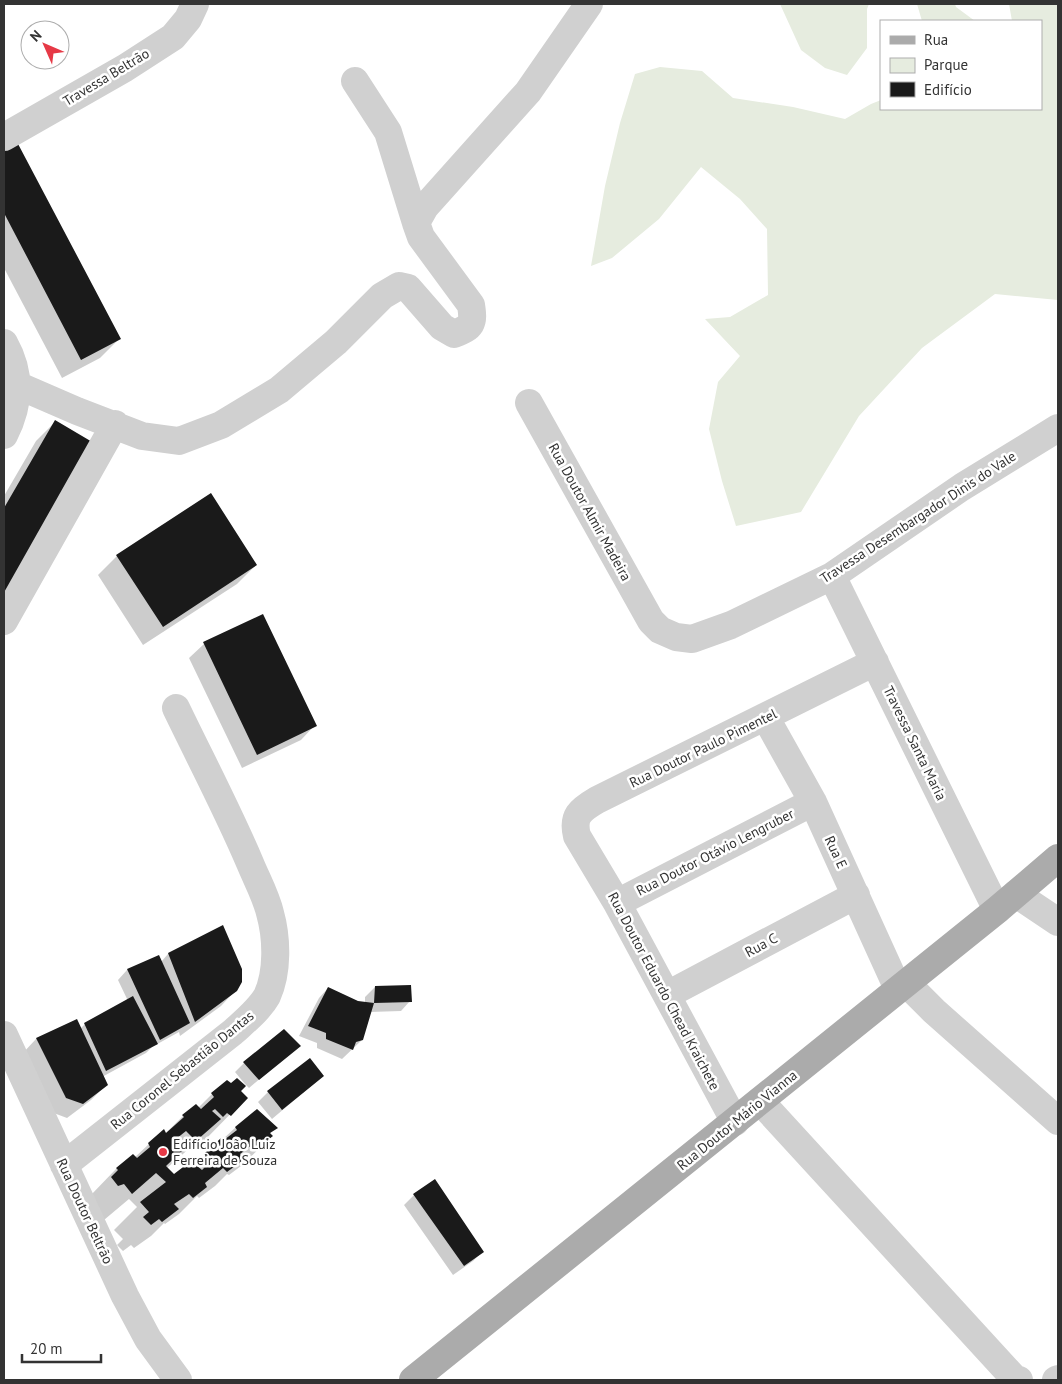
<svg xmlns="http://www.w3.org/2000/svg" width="1062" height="1384" font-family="'PT Sans',sans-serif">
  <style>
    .green { fill: #e6ecdf }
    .shadow { fill: #0003 }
    .building { fill: #1a1a1a }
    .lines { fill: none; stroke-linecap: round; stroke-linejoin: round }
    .minor { stroke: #d0d0d0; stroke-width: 28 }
    .major { stroke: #ababab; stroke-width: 28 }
    .poi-dot { fill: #e63946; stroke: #fff; stroke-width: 2 }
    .labels { text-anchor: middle; stroke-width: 5; stroke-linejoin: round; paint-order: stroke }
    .street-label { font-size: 14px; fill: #333; stroke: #fff }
    .poi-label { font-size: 14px; fill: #333; stroke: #fff; text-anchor: start }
  </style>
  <rect width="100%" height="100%" fill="#fff"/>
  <path class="green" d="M780,4H869L867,9V48L847,75L825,68L801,50Z
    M917,4H955L956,7L975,21H922Z
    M1009,4H1058V300L995,294L922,348L859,416L801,512L736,526L722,481L709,429L718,382L740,356L705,319L730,317L768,295L767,229L740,199L701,167L659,219L612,258L591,266L605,186L620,123L635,74L660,67L702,71L733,98L793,107L845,119L871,104L881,100V109H1041V21H1012Z"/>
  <path class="shadow" d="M17,144L119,339L100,358L62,378L4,268V151Z
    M55,422L4,605V496L36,441Z
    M117,556L256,565L237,584L143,645L98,575Z
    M204,644L315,725L301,740L242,768L189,658Z
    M223,926L236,990L221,1006L180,1036L179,1032L152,1047L146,1053L102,1077L106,1085L91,1100L67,1118L51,1112L22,1054L36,1039L76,1020L80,1029L85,1024L128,1001L118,980L127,970L158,957L161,962L168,954Z
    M375,987L410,1001L401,1011L370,1012L362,1040L342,1059L317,1048V1043L299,1036L319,998L328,988L357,1002L365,1003V997Z
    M299,1046L249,1088L245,1084L239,1091L246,1098L203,1142L200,1139L167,1168L173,1175L195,1165L236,1127L276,1128L269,1134L271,1136L245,1163L229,1175L227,1174L215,1186L199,1198L197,1196L179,1214L165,1224L164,1223L151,1236L134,1248L131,1245L123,1251L117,1245L123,1239L114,1230L137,1207L129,1199L104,1220L90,1196L116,1169L133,1156L134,1158L149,1144L165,1134L183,1116L198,1108L212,1094L231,1084L244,1085L245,1084L235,1072L244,1063Z
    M310,1060L323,1076L272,1119L258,1102L268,1092Z
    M434,1181L483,1251L473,1261L453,1275L404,1205L414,1195Z"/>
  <path class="building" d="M17,142L121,339L81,360L4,213V149Z
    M55,420L99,446L4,608V508Z
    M211,493L257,565L163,627L116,555Z
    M263,614L317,726L257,755L203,642Z
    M223,925L242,969V982L237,991L195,1022L168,953Z
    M159,955L190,1023L160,1040L127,969Z
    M411,985L412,1002L374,1003L363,1040L356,1042L353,1050L326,1039V1033L308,1026L328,987L358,1001L374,1003L375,986Z
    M133,996L158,1044L106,1071L84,1023Z
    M77,1019L108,1085L83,1104L66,1098L36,1038Z
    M284,1029L301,1046L259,1080L243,1062Z
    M310,1058L324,1076L282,1110L267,1091Z
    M237,1078L246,1086L241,1091L248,1098L231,1116L227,1113L223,1117L215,1109L212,1111L221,1119L196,1141L186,1131L176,1139L185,1148L166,1166L174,1174L191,1161L202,1170L211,1161L204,1154L221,1138L224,1140L237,1130L235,1127L257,1109L278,1128L270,1133L273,1136L256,1149L252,1145L240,1154L243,1160L227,1172L223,1168L205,1183L207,1187L193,1198L189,1194L174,1204L179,1209L162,1222L159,1219L151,1225L143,1217L149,1212L140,1202L166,1182L156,1173L132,1194L124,1184L118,1186L111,1177L118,1170L116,1168L133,1154L137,1158L150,1147L148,1143L164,1129L166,1133L184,1117L182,1115L196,1104L201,1109L214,1097L211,1093L227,1080L231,1083Z
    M435,1179L484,1252L464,1266L413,1194Z"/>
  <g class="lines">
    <path class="minor" d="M355,81L388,132L416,223
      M4,137L125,68L173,37L188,19L195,4
      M4,343C21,373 20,404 4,435
      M17,385L77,411L142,436L179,441L221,425L279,390L336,342L382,296L399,286L408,288L442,327L454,334C472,327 474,324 471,305L421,237L416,223L425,207L528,92L589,4
      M529,403L651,621L660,630L676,637L692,639L731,625L832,576L962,487L1058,428
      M832,576L997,910
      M4,621L115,424
      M766,718L813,802L898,989
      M1016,894L1058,922
      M617,903L813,802
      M906,983L934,1011L1058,1121
      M667,995L856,895
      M4,1035L125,1296L148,1339L178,1380
      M760,1101L1014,1378L1019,1380
      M735,1122L617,903L577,836C572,816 580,810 597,800L875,662
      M64,1165L233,1032C245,1021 259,1010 267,996C278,972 277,938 270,913C266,896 257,880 250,863C228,811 201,760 176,708
      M1056,1380L1058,1379"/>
    <path class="major" d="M413,1380L997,910L1058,858"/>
  </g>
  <circle class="poi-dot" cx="163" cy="1152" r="5"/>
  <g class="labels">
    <g class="street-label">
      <text transform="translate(106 77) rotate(-31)" y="5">Travessa Beltrão</text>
      <text transform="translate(590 512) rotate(61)" y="5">Rua Doutor Almir Madeira</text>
      <text transform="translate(918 517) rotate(-33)" y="5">Travessa Desembargador Dinis do Vale</text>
      <text transform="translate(915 743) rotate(64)" y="5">Travessa Santa Maria</text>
      <text transform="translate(703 748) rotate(-26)" y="5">Rua Doutor Paulo Pimentel</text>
      <text transform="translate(715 852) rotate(-27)" y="5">Rua Doutor Otávio Lengruber</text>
      <text transform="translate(836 852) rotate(65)" y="5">Rua E</text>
      <text transform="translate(761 945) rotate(-28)" y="5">Rua C</text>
      <text transform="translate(664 991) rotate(62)" y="5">Rua Doutor Eduardo Chead Kraichete</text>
      <text transform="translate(182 1070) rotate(-39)" y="5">Rua Coronel Sebastião Dantas</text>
      <text transform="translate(737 1120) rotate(-39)" y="5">Rua Doutor Mário Vianna</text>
      <text transform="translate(85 1211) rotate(65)" y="5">Rua Doutor Beltrão</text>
    </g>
    <g class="poi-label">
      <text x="173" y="1149">Edifício João Luiz<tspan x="173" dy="16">Ferreira de Souza</tspan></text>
    </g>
  </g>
  <rect width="1062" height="1384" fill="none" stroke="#333333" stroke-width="10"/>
  <rect x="880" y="20" width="162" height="90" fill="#ffffff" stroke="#adadad"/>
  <rect x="890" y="36" width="25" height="8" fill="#ababab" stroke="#adadad"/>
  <text x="924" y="45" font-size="15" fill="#333333">Rua</text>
  <rect x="890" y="58" width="25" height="15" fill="#e6ecdf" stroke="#adadad"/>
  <text x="924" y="70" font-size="15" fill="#333333">Parque</text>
  <rect x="890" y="82" width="25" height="15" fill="#1a1a1a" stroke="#adadad"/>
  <text x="924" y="95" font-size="15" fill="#333333">Edifício</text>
  <g transform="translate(45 45) rotate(315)"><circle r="24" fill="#ffffff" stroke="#adadad"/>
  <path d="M0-4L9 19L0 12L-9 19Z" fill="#e63946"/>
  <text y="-8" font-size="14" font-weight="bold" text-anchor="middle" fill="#333333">N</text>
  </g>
  <path d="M22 1354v8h79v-8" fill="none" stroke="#333333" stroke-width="2.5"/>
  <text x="30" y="1354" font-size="15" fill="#333333" stroke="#ffffff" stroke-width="4" paint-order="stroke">20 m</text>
</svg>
